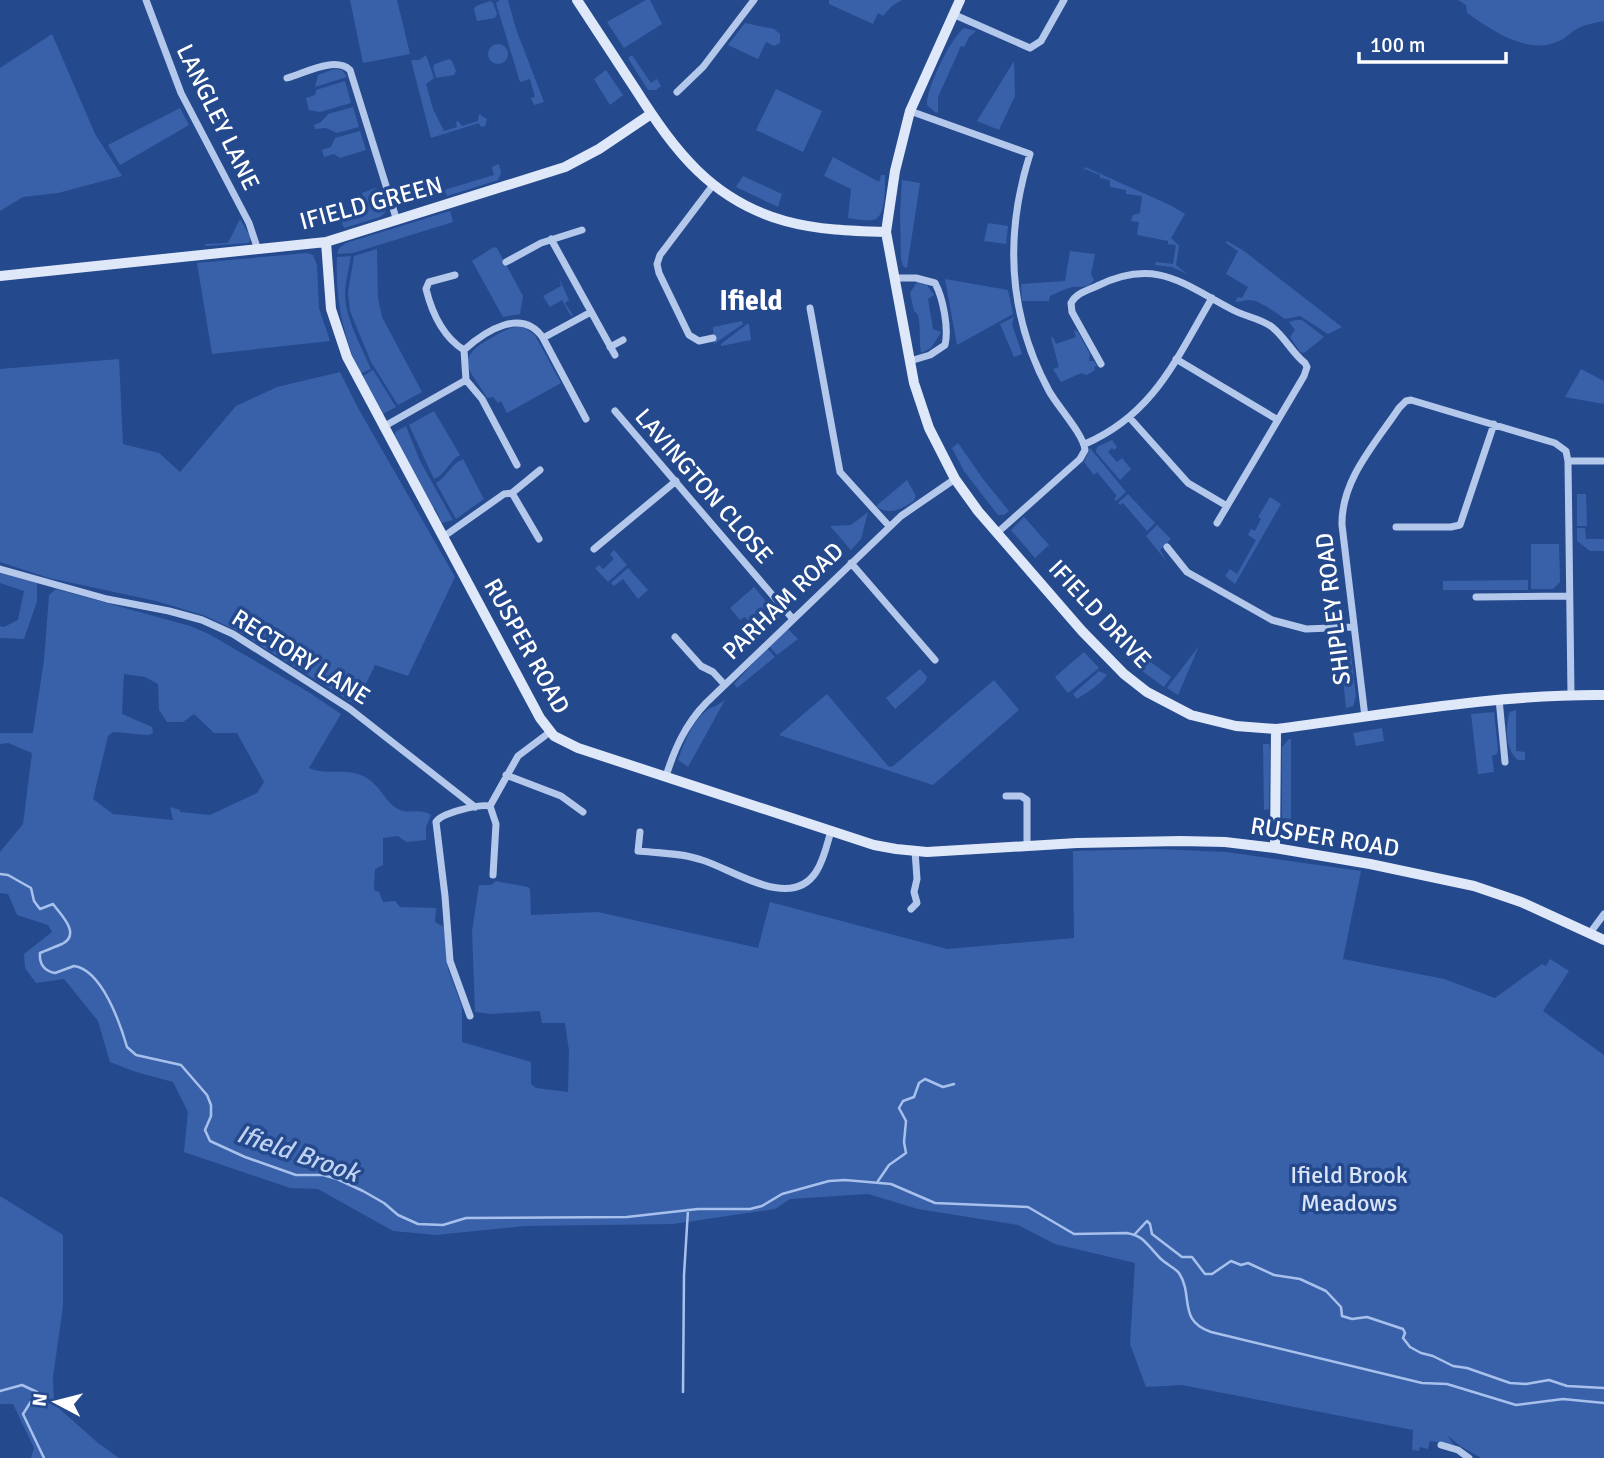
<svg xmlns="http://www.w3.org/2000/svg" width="1604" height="1458" font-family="Signika,sans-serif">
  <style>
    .green { fill: #3961aa; fill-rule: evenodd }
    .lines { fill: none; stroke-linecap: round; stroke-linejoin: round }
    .stream { stroke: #a8c1ec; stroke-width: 2.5 }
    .street { stroke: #b4c8eb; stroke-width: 7 }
    .secondary { stroke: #dfe8f9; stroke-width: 10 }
    .labels { text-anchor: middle; stroke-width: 7; stroke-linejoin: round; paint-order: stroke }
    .street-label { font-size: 24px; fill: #fff; stroke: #25498d }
    .park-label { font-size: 24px; fill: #d9e4f8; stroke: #25498d }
    .water-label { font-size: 26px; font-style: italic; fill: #c0d2f2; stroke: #25498d }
    .quarter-label { font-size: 28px; font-weight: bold; fill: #fff; stroke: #25498d }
  </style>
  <rect width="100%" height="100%" fill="#25498d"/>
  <path class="green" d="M350,0H397L410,54L363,63Z
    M500,0H508L516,29L544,102L534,105L531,98L535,97L530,79L520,82L496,3Z
    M646,0H650L662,24L624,48L607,22Z
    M829,0H902L892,6L883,16L878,13L873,24L829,4Z
    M1458,0H1604V21C1595,23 1585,24 1577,29C1571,32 1565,39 1559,41C1527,56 1492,30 1467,13L1466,5Z
    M490,1L493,3L497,14L495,18L477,21L474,9L476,6Z
    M745,23L774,29L780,34V43L774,46L766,42L758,59L728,45Z
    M964,28L976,31L969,37L964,47L961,46L938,97V112L936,113L927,105C926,88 951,38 964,28Z
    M52,34L95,134L122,176L58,193L23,197L0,211V68Z
    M488 54a10 10 0 1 1 20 0a10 10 0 1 1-20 0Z
    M426,55L434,78L426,84L433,109L444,131L457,127L456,122L458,121L462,126L478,121L479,114L487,119L485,126L481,127L479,123L431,138L411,60H419Z
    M632,55L651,83L657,79L661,86L656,90H648L628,58Z
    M449,59L452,61L456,71L454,75L436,78L433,67L435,64Z
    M1014,61L1015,96L999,130L977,121Z
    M334,69L342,70L347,77L315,87L318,75Z
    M606,70L623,95L610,105L594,79Z
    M345,81L351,103L320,112L309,110L306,98L315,95L316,90Z
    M776,89L822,111L803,152L756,130Z
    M353,107L359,127L337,133L326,128L315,129L314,125L321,122L328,114Z
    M180,108L189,125L120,165L108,145Z
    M360,131L366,150L340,158L334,154L324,157L322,150L331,147L335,138Z
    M833,157L879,182L881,175H885C885,185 886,213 876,219C869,222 856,219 848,218L851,189L824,176Z
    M499,164L501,173L498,180L447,196L444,190L494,175L492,167Z
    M1085,167L1172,206L1185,214L1171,238L1179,246L1176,265L1187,274L1172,267L1155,265L1156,262L1173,264L1176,245L1168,244V241L1137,235L1139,222L1131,221L1133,215L1140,213L1142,196L1126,194V190L1110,187V180L1100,178V175L1085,169L1082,176Z
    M743,176L782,194L778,207L736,187Z
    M902,180L920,183L907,268L903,266L901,259L900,214Z
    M376,188C382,196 389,202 385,213L380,217L344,228L340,218L367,209L362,193Z
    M450,211L453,222L353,253L337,254L339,248L346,243Z
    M240,219L251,238L249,243L205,246V244L228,243Z
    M988,223L1008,226L1006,244L984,241Z
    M1227,241L1244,251L1342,327L1328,334L1300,316L1285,319C1275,313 1260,299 1247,300C1243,301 1239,302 1235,302L1238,297L1242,298L1248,287L1226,274L1238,251L1226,243Z
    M494,247L497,248L523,296L520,314L503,317L472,261Z
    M377,249L378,298L382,317L422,392L398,405L371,362L350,311L348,293L354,256Z
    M1070,251L1095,254L1091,274L1094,280C1087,289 1083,286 1073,287C1066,288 1057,293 1050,296L1049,301H1022L1021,284L1065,281Z
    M307,253L313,255L317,265L319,308L330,341L212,354L197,263Z
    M351,256C349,269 345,282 345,295C346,320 361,346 371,369L360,374C343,335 335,299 337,257Z
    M559,278L569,300L565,303L573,315L571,316L562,300L550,307L543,296L561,286Z
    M945,279L1008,290L1013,314L957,345Z
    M917,282L927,285L934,295L928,299L933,329L941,332L931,348L921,353C919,339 921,328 918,315L914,311L910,293Z
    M1014,317L1012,324L1022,354L1014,357L1000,324Z
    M1296,320H1302L1324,337L1304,353L1300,352L1290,337L1295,330L1289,322Z
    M742,321L743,324L714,344L713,327Z
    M747,324H749L751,340L721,346V344Z
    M522,326L535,335L561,383L507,413L501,401L498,403L493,397L487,398C470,369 452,360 491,338C501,332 510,327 522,326Z
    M1074,330L1078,332L1090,354L1089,361H1094L1097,366L1094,367L1095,370L1087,375L1081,373L1061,382L1053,369L1059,367L1051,338L1053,337L1056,344L1076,337Z
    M119,359L123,444L159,453L180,472L236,406L277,387L340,372L358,408L455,577L408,676L375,665L356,705L234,629L203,615L156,601L49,578L0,562V369Z
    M1581,369L1604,381V404L1565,397Z
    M373,370L396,407L383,414L361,377Z
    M434,411L460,455C449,461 445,475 434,479L409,425Z
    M406,426L420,461L453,520L442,523L435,508L432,509L395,436V432Z
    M1112,440L1117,447L1114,450L1112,448L1108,452L1117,462L1122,458L1131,469L1120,480L1096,452L1097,447Z
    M958,443L983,479L1009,511L1004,515H998L964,471L952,448Z
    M1090,448L1126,492L1116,501L1114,499L1117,496L1097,472L1094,475L1084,462Z
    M463,459L484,499L456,519L436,483C447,477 451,464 463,459Z
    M907,480L916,496L914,501C902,509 888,516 876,506Z
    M1128,494L1155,523L1147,531L1123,503L1120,505L1118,503Z
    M1577,494H1586L1587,526H1577Z
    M1270,497L1281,504L1235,584L1225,576L1230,569L1237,574L1256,540L1248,535L1251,529L1255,531L1261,519L1258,517Z
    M868,512L861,539L851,550L830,526L851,525Z
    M1024,517L1049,545L1035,558L1011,530Z
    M1157,525L1171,539L1160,550L1167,562L1146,536Z
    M1577,528H1585L1586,539H1604V551H1590L1577,541Z
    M1531,544H1559L1560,582L1553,589H1531Z
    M614,550L627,565L608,582L595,568L599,565L603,569L614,559L610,554Z
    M628,568L648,590L638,599L623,579L614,586L611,583Z
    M0,573L37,583V601L24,639L0,638V626L4,627L18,620L24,591L0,583Z
    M1528,580V590H1443V581Z
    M754,587L780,618L760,635L745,617L740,620L730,608Z
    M56,589L190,626L209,634L310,693L341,714L309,768C324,775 342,769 358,774C380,781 384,803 400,810C411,814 421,808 431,815L426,827V840L406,842L398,836L383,838V865L375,869L374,890L379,892L383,902L395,901L400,907L436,908L435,922L444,927L448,969L462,1007V1042L531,1062V1084L536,1088L568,1092L569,1051L565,1023H542L540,1011L491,1014L475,1012L472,931L479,885H491L496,881L528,887L530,889L531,915L598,912L758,948L770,902L947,949L1074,938L1073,851L1157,849L1226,852L1361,871L1343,959L1444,979L1495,998L1542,964L1546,966L1550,959L1569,971L1543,1011L1604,1055V1458H1481L1460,1446L1447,1435L1454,1445L1430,1441L1428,1449L1420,1447L1419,1451L1412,1450L1413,1430L1182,1385L1146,1387L1130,1344L1135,1263L1055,1244L1018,1225L918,1209L868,1194L790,1199L775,1209L673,1224L524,1226L436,1235L393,1231L318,1189L290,1188L184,1152L188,1112L173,1082L136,1072L110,1062L98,1021L64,979L36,983L25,968L24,954L52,932L48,925L17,915L8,894L0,893V852L23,824L32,753L8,743L0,744V733H33L44,660L49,595ZM124,674L145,677L158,684L159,710L167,722H183L194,714L214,733H237L264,782L257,793L210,815L180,812V810L170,807L173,820L113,814L93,799L108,736L113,732L148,735L153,733L152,727L122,714Z
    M788,629L798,639L777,655L769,646Z
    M1341,638L1350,646L1356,696L1353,706L1346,708L1339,639Z
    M1199,646L1178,695L1167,688Z
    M767,648L775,657L737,688L734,684Z
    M1084,652L1099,668L1068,693L1055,677Z
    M1141,655L1171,677L1164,687L1134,665Z
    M920,669L927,677L925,682L895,709L886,698Z
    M1099,671L1107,675C1098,686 1089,691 1077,699L1073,694Z
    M994,680L1019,710L933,785L779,735L827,694L888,766L892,767Z
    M725,700L688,767L678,760C684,743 691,723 706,711C711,707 719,705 725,700Z
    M1516,710V751L1525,752V760H1518C1505,750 1505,726 1510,712Z
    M1494,712L1498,750L1497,754L1492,756L1494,772L1478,774L1471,714Z
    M1382,728L1384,741L1356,746L1353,733Z
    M1289,739H1291V819L1282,818V747Z
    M1263,744H1269L1270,749L1269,809L1264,810Z
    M0,1196L63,1235V1306L53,1377L54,1404L98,1443L119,1458H31L34,1448L13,1404H0Z"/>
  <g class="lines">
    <path class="stream" d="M0,874L8,875L31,888L34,901L40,909L53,904C60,914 82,934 62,944C55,947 47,950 40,953C39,965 45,971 55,973L74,966C102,970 120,1023 127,1047L136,1055L181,1065L207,1095L211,1105V1116L205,1130L210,1141L245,1157L296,1175H323L337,1179L363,1191L384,1203L398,1215L418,1224L443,1225L466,1218L627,1217L698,1209H750L762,1206L782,1194L829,1181L845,1180L891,1184L935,1203L1028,1207L1074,1234L1127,1233C1132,1234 1138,1236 1142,1239C1149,1245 1155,1253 1161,1259C1166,1264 1175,1268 1179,1273C1194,1296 1177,1320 1211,1332L1422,1383L1447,1384L1516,1405L1563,1399L1604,1403
      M878,1181L889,1165L906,1153L904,1142L906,1121L899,1108L903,1101L914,1097L919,1083L925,1079L943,1087L954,1084
      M1134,1235L1147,1221L1150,1224L1152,1234L1182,1257H1192L1205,1274H1212L1231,1261L1241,1265L1248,1263L1274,1275L1300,1279L1326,1291L1341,1307L1342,1316L1352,1319L1367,1317L1403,1329L1405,1333L1403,1338L1410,1347L1421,1353L1433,1356L1453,1366L1467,1368L1510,1383L1526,1384L1549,1380L1567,1386L1604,1388
      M0,1391L22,1385L37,1392L23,1414L44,1458
      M683,1392L684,1275L688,1210"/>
    <path class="street" d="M146,0L181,93L249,223L258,250
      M955,15L1030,48L1041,41L1064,0
      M287,78C305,73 335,56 350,70L397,221
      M677,92L703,67L754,0
      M910,111L1030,154C1004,236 1008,315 1049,391C1058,407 1084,435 1085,450L1080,459L997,533
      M551,239L615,355
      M506,262L541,243L582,230
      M455,275L429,282L426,289C432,313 443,337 464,350
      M896,278H916L935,283C943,298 949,328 945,345L930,355L910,361
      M810,308L840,472L889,526
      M543,338L591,312
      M713,338L699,341L689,335L659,273L657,264L660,255L713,185
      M610,347L623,340
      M1176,359L1278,420
      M1101,364L1072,312L1071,303C1076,293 1088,290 1097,286C1156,257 1183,284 1233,310C1246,317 1260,318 1272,327C1285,337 1292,353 1305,363L1307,367L1304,376L1217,523
      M615,411L792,618
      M1129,417L1188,483L1227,506
      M383,427L466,380
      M1085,444C1154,414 1176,359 1212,298
      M1568,461H1604
      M517,465L482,399L466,380L464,350C485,331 522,307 543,338L586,419
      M512,493L539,539
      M1396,527H1451L1460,525L1494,424
      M443,537L504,494L512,493L540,470
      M1167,547L1187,572L1272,620L1306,629L1354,627
      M594,549L676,481
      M851,563L935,660
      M0,569L107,599L169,611L202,620L233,634L350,709L475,807
      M1476,597L1568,596
      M675,637L701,666L713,672L724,684
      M1499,699L1505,762
      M1365,717L1342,525C1341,480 1375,444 1399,408L1406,401L1411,400L1555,443L1566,451L1568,461L1571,694
      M506,775L561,796L583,812
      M666,776C675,748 685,725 706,703L901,516L955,479
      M1006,796H1021L1027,800V846
      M490,806L496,824L493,875
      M640,832L638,851C659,853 682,853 702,860C734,870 791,911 816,872C824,860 827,844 831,831
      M911,909L917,903L914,892L917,879L915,851
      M1590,933L1604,914
      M470,1016L450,961L445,896L436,822C441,813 479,804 490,806L518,756L550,732
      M1441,1445L1458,1450L1469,1458"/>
    <path class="secondary" d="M577,0C597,30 616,60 636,90C675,151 711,200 785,221C818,230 852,231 886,232
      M960,0L910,111L895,171L886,232L914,383L929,428L955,479L978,511L1082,631L1124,674L1147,692L1191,715L1236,726L1276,729C1385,715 1494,694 1604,695
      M326,242L331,309L347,357L540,718L554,736L578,748L874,845L896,849L927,852L1077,843L1181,841L1225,842L1275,848L1370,864L1474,886L1521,902L1604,940
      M0,276L326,242L565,167L599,149L651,114
      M1275,848L1276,729"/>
  </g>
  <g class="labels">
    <g class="street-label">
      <text transform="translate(218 117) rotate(64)" y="8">LANGLEY LANE</text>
      <text transform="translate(371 203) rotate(-15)" y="8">IFIELD GREEN</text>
      <text transform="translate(704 486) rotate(49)" y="8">LAVINGTON CLOSE</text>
      <text transform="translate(783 601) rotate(-44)" y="8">PARHAM ROAD</text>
      <text transform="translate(1333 609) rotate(-97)" y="8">SHIPLEY ROAD</text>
      <text transform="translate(1100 614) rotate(47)" y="8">IFIELD DRIVE</text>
      <text transform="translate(527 646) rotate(61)" y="8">RUSPER ROAD</text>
      <text transform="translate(301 657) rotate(32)" y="8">RECTORY LANE</text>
      <text transform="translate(1325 837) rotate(9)" y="8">RUSPER ROAD</text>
    </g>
    <g class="park-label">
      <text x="1349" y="1183">Ifield Brook<tspan x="1349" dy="28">Meadows</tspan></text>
    </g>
    <g class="water-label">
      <text transform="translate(298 1153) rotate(19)" y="9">Ifield Brook</text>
    </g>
    <g class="quarter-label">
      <text x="751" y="310">Ifield</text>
    </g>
  </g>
  <g transform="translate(56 1402) rotate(277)" stroke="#25498d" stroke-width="5" paint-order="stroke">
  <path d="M0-5L12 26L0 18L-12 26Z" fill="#ffffff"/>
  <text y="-10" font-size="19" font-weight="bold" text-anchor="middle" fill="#ffffff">N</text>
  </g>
  <path d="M1359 52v10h147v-10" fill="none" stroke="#ffffff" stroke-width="3.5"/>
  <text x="1370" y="52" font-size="21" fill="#ffffff" stroke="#25498d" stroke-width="5" paint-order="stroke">100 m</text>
</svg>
